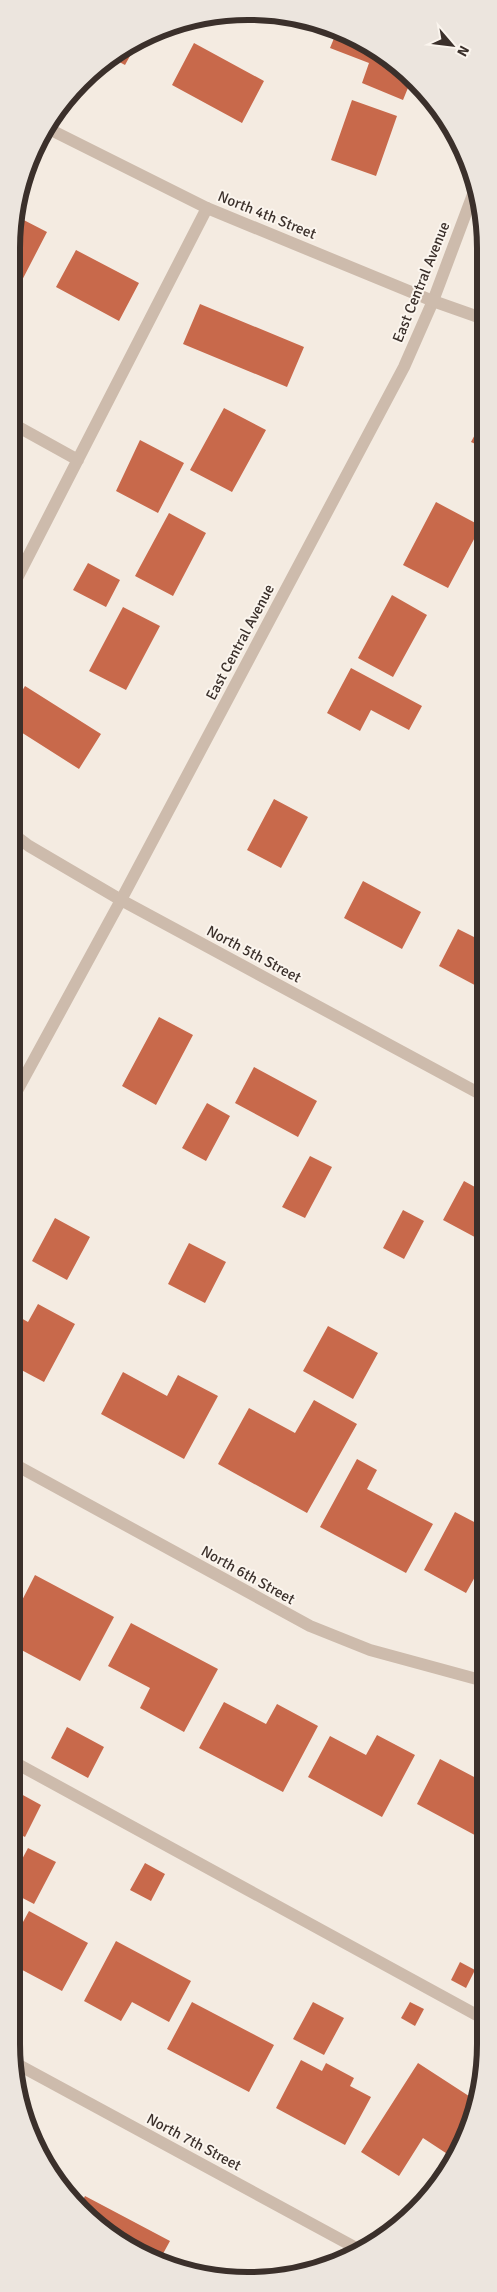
<svg xmlns="http://www.w3.org/2000/svg" width="497" height="2292" font-family="Signika,sans-serif">
  <style>
    .building { fill: #c8694b }
    .lines { fill: none; stroke-linecap: round; stroke-linejoin: round }
    .service { stroke: #cdbbac; stroke-width: 12 }
    .minor { stroke: #cdbbac; stroke-width: 12 }
    .tertiary { stroke: #cdbbac; stroke-width: 12 }
    .labels { text-anchor: middle; stroke-width: 4; stroke-linejoin: round; paint-order: stroke }
    .street-label { font-size: 15px; fill: #3b302b; stroke: #fbf5ee }
    .rim { fill: none; stroke: #3b302b; stroke-width: 6 }
  </style>
  <rect width="100%" height="100%" fill="#f4ebe1"/>
  <path class="building" d="M337,31L354,36L412,78L403,100L362,83L369,63L330,48Z
    M194,43L264,81L242,123L172,85Z
    M136,45L125,65L110,57Z
    M352,100L397,116L376,176L331,160Z
    M14,215L47,232L17,290L13,289Z
    M76,250L139,283L119,321L56,287Z
    M200,304L304,347L287,387L183,344Z
    M224,408L266,430L232,492L190,470Z
    M484,418V448L471,442Z
    M140,440L184,463L158,513L116,491Z
    M436,502L481,526L448,588L403,565Z
    M169,513L206,533L173,596L135,576Z
    M88,563L120,580L106,607L73,590Z
    M392,595L427,615L393,677L358,658Z
    M123,607L160,626L126,690L89,671Z
    M351,668L422,706L409,730L371,710L360,731L327,713Z
    M25,686L101,734L79,769L13,727V706Z
    M274,799L308,817L281,868L247,850Z
    M363,881L421,912L402,949L344,918Z
    M458,929L484,942V990L439,966Z
    M159,1017L193,1035L156,1105L122,1086Z
    M254,1067L317,1101L298,1137L235,1103Z
    M207,1103L230,1116L206,1161L182,1148Z
    M310,1156L332,1167L305,1218L282,1207Z
    M464,1181L484,1192V1242L443,1220Z
    M403,1210L424,1221L404,1259L383,1248Z
    M55,1218L90,1237L67,1280L32,1261Z
    M189,1243L226,1262L205,1303L168,1284Z
    M38,1304L75,1324L44,1382L12,1365V1313L28,1322Z
    M328,1326L378,1353L353,1399L303,1371Z
    M123,1372L167,1396L178,1375L218,1396L184,1459L101,1414Z
    M314,1400L357,1424L307,1513L218,1464L249,1408L295,1433Z
    M357,1459L377,1470L367,1489L433,1524L406,1573L320,1527Z
    M455,1512L478,1524L484,1513V1579L476,1575L466,1593L424,1570Z
    M35,1575L114,1617L80,1681L12,1645V1620Z
    M131,1623L218,1669L184,1732L140,1708L150,1688L108,1666Z
    M224,1702L266,1724L277,1704L318,1726L283,1792L199,1748Z
    M67,1727L104,1747L88,1778L51,1758Z
    M377,1735L415,1755L382,1817L308,1777L330,1736L366,1755Z
    M440,1759L476,1778L484,1763V1840L417,1804Z
    M21,1794L41,1805L25,1837L11,1830L12,1811Z
    M28,1848L56,1862L34,1904L11,1892V1880Z
    M145,1863L165,1874L151,1901L130,1890Z
    M29,1911L88,1943L62,1991L11,1964V1944Z
    M116,1941L191,1981L169,2022L132,2002L121,2021L84,2001Z
    M460,1962L475,1970L466,1988L451,1980Z
    M192,2002L274,2045L249,2092L167,2049Z
    M313,2002L344,2018L324,2055L293,2039Z
    M410,2002L424,2009L415,2026L401,2018Z
    M301,2060L322,2071L326,2063L354,2078L350,2086L371,2097L345,2145L276,2108Z
    M418,2063L475,2100L455,2159L423,2138L399,2176L361,2152Z
    M58,2181L73,2189L69,2197L67,2195Z
    M85,2196L170,2241L159,2261L144,2256L79,2207Z
    M225,2271L242,2279L233,2280L222,2277Z"/>
  <g class="lines">
    <path class="service" d="M13,424L78,460
      M13,586L207,208
      M12,1761L484,2019"/>
    <path class="minor" d="M13,834L29,846L121,900L484,1096
      M12,1100L121,900L404,367L433,301L475,189
      M12,1463L310,1626L370,1650L484,1681
      M15,2063L358,2249"/>
    <path class="tertiary" d="M45,127L207,208L433,301L484,319"/>
  </g>
  <g class="labels">
    <g class="street-label">
      <text transform="translate(267 215) rotate(22)" y="5">North 4th Street</text>
      <text transform="translate(421 282) rotate(-68)" y="5">East Central Avenue</text>
      <text transform="translate(240 642) rotate(-62)" y="5">East Central Avenue</text>
      <text transform="translate(254 954) rotate(28)" y="5">North 5th Street</text>
      <text transform="translate(248 1575) rotate(29)" y="5">North 6th Street</text>
      <text transform="translate(194 2142) rotate(28)" y="5">North 7th Street</text>
    </g>
  </g>
  <path d="M0 0H497V2292H0ZM248 20H249A228 228 0 0 1 477 248V2044A228 228 0 0 1 249 2272H248A228 228 0 0 1 20 2044V248A228 228 0 0 1 248 20Z" fill="#ece5de" fill-rule="evenodd"/>
  <path class="rim" d="M248 20H249A228 228 0 0 1 477 248V2044A228 228 0 0 1 249 2272H248A228 228 0 0 1 20 2044V248A228 228 0 0 1 248 20Z"/>
  <g transform="translate(452 45) rotate(118)" stroke="#fbf5ee" stroke-width="4" paint-order="stroke">
  <path d="M0-4L9 19L0 12L-9 19Z" fill="#3b302b"/>
  <text y="-8" font-size="14" font-weight="bold" text-anchor="middle" fill="#3b302b">N</text>
  </g>
</svg>
